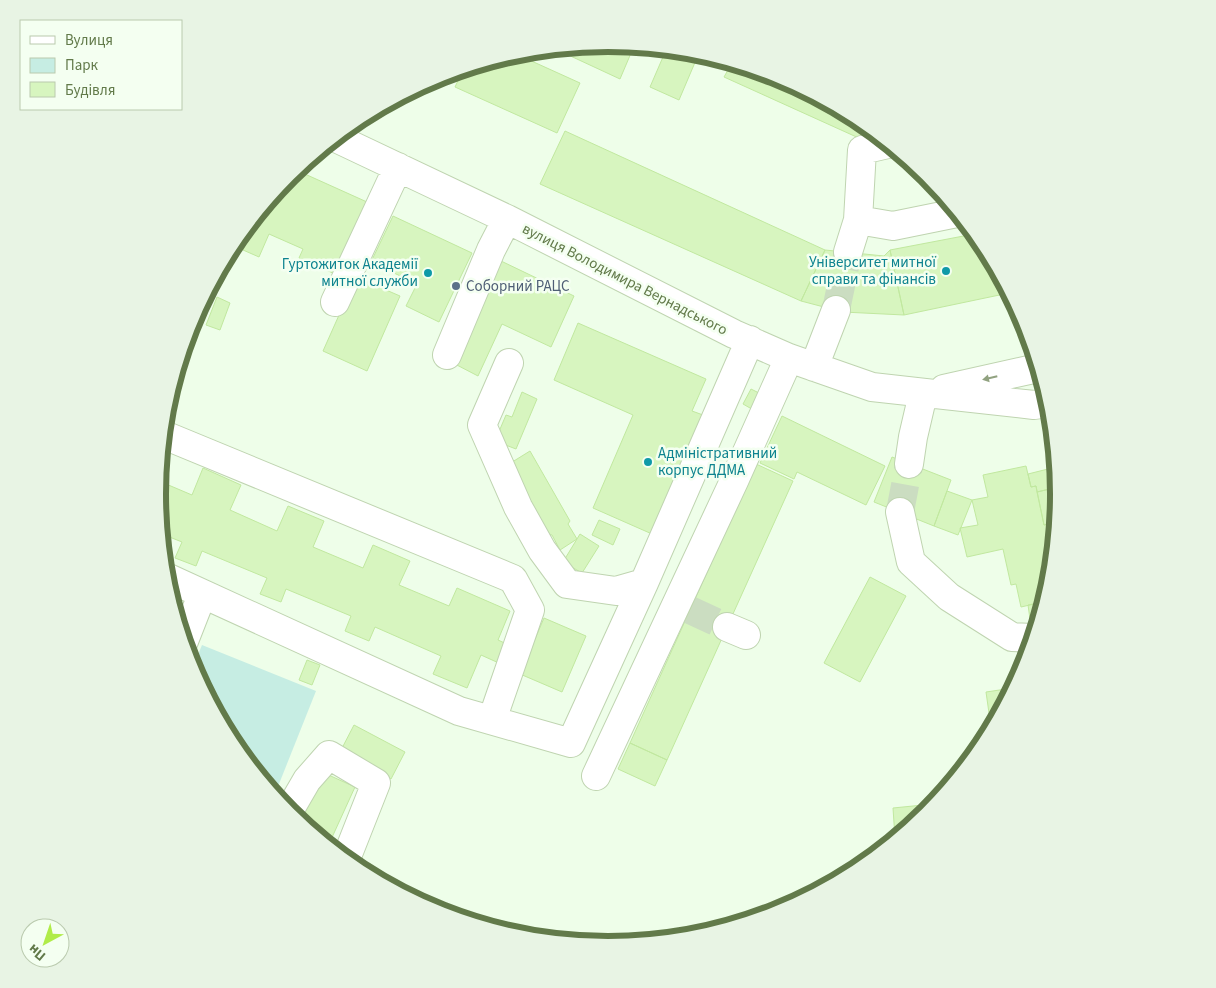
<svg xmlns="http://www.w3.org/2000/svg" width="1216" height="988" font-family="'Source Sans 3',sans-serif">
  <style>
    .green { fill: #c6ede3 }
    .building { fill: #d7f5bf; stroke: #c1e89f }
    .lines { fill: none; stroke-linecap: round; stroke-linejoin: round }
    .minor-tunnel { stroke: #cbddc1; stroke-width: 28; stroke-dasharray: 28 14; stroke-linecap: butt }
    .minor-casing { stroke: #bfd4b0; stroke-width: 30 }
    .minor { stroke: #fff; stroke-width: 28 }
    .oneway { fill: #91a280 }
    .culture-dot { fill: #0f9aa8; stroke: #f4fff1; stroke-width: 2 }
    .service-dot { fill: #5c6f8a; stroke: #f4fff1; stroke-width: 2 }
    .labels { text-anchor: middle; stroke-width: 5; stroke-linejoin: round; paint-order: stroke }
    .culture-label { font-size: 15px; fill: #0d838f; stroke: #f4fff1; text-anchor: end }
    .street-label { font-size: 15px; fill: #627a4a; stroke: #f4fff1 }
    .service-label { font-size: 15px; fill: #4e5e75; stroke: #f4fff1; text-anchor: start }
    .rim { fill: none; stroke: #627a4a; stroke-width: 6 }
  </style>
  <rect width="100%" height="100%" fill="#eefee9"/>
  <path class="green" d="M202,645L316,691L275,794L233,744L193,667Z"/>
  <path class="building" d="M608,44L634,46L620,79L564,53L566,48Z
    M666,50L699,53L679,100L650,87Z
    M516,54L580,83L557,133L455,87L463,70Z
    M732,63L781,78L858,120L884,141L872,144L724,77Z
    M565,131L825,250L801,301L540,184Z
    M296,170L367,202L335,274L299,258L303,249L269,234L259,257L243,250L256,222L260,224L272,198Z
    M393,216L472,253L439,322L406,306L417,284L371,262Z
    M974,234L983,244L1009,293L904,315L890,250Z
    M825,250L884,256L890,250L904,315L843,312L801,301Z
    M501,261L574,296L551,347L502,324L478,376L453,363Z
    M356,277L400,296L367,371L323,351Z
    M217,297L230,303L220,330L206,325Z
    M578,323L706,379L692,411L703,415L652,534L593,508L633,415L554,380Z
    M751,389L765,396L757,412L743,404Z
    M522,392L537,399L516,449L495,441L506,415L512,417Z
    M782,416L885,466L866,505L797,472L794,479L760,463Z
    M530,451L570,521L568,524L577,539L560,550L552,535L548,534L509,464Z
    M892,457L951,480L934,526L874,502Z
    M756,464L793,481L667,760L630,743Z
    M1026,466L1031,487L1036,486L1044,525L1055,522L1050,582L1043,602L1021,607L1016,584L1011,585L1003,549L967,557L960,528L978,525L972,500L988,497L983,475Z
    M1056,467L1058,487L1037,492L1036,486L1031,487L1028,474Z
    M203,468L241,485L230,510L277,531L288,506L324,521L313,547L363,568L373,545L410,561L399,585L449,606L457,588L510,611L498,640L509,645L501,664L481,655L467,688L433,674L441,656L375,627L369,641L345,631L351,616L286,589L281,602L260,594L267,578L202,551L196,566L175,558L182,542L162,534L158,494L159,481L192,495Z
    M1058,487L1055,522L1044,525L1037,492Z
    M947,491L972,500L958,535L934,526Z
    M599,520L620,529L613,545L592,535Z
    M580,534L599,546L582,573L563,562Z
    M870,577L906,596L860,682L824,663Z
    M1043,602L1037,625L1031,626L1028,605Z
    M544,618L586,636L562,692L520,674Z
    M307,660L320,665L312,685L299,680Z
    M1013,688L991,727L986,692Z
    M354,725L405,752L391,779L340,752Z
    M630,743L667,760L655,786L618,769Z
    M322,772L355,787L329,844L300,820Z
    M933,804L926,813L895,838L893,808Z"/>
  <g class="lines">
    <path class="minor-tunnel" d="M836,310L848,252
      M900,512L909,464
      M690,610L727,627"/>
    <g class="minor-casing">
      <path id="minor" d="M336,138L507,219L734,334L789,358L872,387L1034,405L1049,403
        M858,220L893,226L957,213
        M848,252L858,220L862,150L888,144
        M335,302L398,167
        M447,355L491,250L507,219
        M509,363L482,425L518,507L542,550L567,584L616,591L644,583
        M814,367L836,310
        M944,389L1038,368
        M164,435L513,579L530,610L492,720
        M909,464L913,437L923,394
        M900,512L911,562L949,597L1012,637L1033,638
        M166,577L459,711L571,743L644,583L750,340
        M727,627L746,635
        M184,641L202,595
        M596,776L734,481L789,358
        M289,811L307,780L329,755L376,783L346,859"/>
    </g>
    <use href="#minor" class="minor"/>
  </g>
  <defs><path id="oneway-solid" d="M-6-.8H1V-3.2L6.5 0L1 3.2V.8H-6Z" transform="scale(1.25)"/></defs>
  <use class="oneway" href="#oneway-solid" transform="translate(990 378) rotate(167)"/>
  <g class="culture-dot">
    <circle cx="946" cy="271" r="5"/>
    <circle cx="428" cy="273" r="5"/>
    <circle cx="648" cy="462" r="5"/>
  </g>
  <circle class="service-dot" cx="456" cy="286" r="5"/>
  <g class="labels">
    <g class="culture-label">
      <text x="936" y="267">Університет митної<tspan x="936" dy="17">справи та фінансів</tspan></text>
      <text x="418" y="269">Гуртожиток Академії<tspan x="418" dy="17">митної служби</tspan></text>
      <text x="658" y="458" text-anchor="start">Адміністративний<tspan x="658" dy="17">корпус ДДМА</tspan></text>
    </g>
    <g class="street-label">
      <text transform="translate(625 279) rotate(27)" y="5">вулиця Володимира Вернадського</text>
    </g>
    <g class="service-label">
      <text x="466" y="291">Соборний РАЦС</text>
    </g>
  </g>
  <path d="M0 0H1216V988H0ZM166 494a442 442 0 1 1 884 0a442 442 0 1 1-884 0Z" fill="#e8f4e4" fill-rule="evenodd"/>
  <path class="rim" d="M166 494a442 442 0 1 1 884 0a442 442 0 1 1-884 0Z"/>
  <rect x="20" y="20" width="162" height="90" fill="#f4fff1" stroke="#bacaae"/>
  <rect x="30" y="36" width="25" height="8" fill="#ffffff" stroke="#bacaae"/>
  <text x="65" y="45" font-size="15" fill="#627a4a">Вулиця</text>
  <rect x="30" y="58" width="25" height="15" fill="#c6ede3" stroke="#bacaae"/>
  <text x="65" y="70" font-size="15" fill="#627a4a">Парк</text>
  <rect x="30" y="82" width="25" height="15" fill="#d7f5bf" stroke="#bacaae"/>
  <text x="65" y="95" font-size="15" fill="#627a4a">Будівля</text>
  <g transform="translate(45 943) rotate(220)"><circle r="24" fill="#f4fff1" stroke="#bacaae"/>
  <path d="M0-4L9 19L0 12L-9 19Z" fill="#b0ec49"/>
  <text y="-8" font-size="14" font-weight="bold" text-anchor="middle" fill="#627a4a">Пн</text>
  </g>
</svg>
